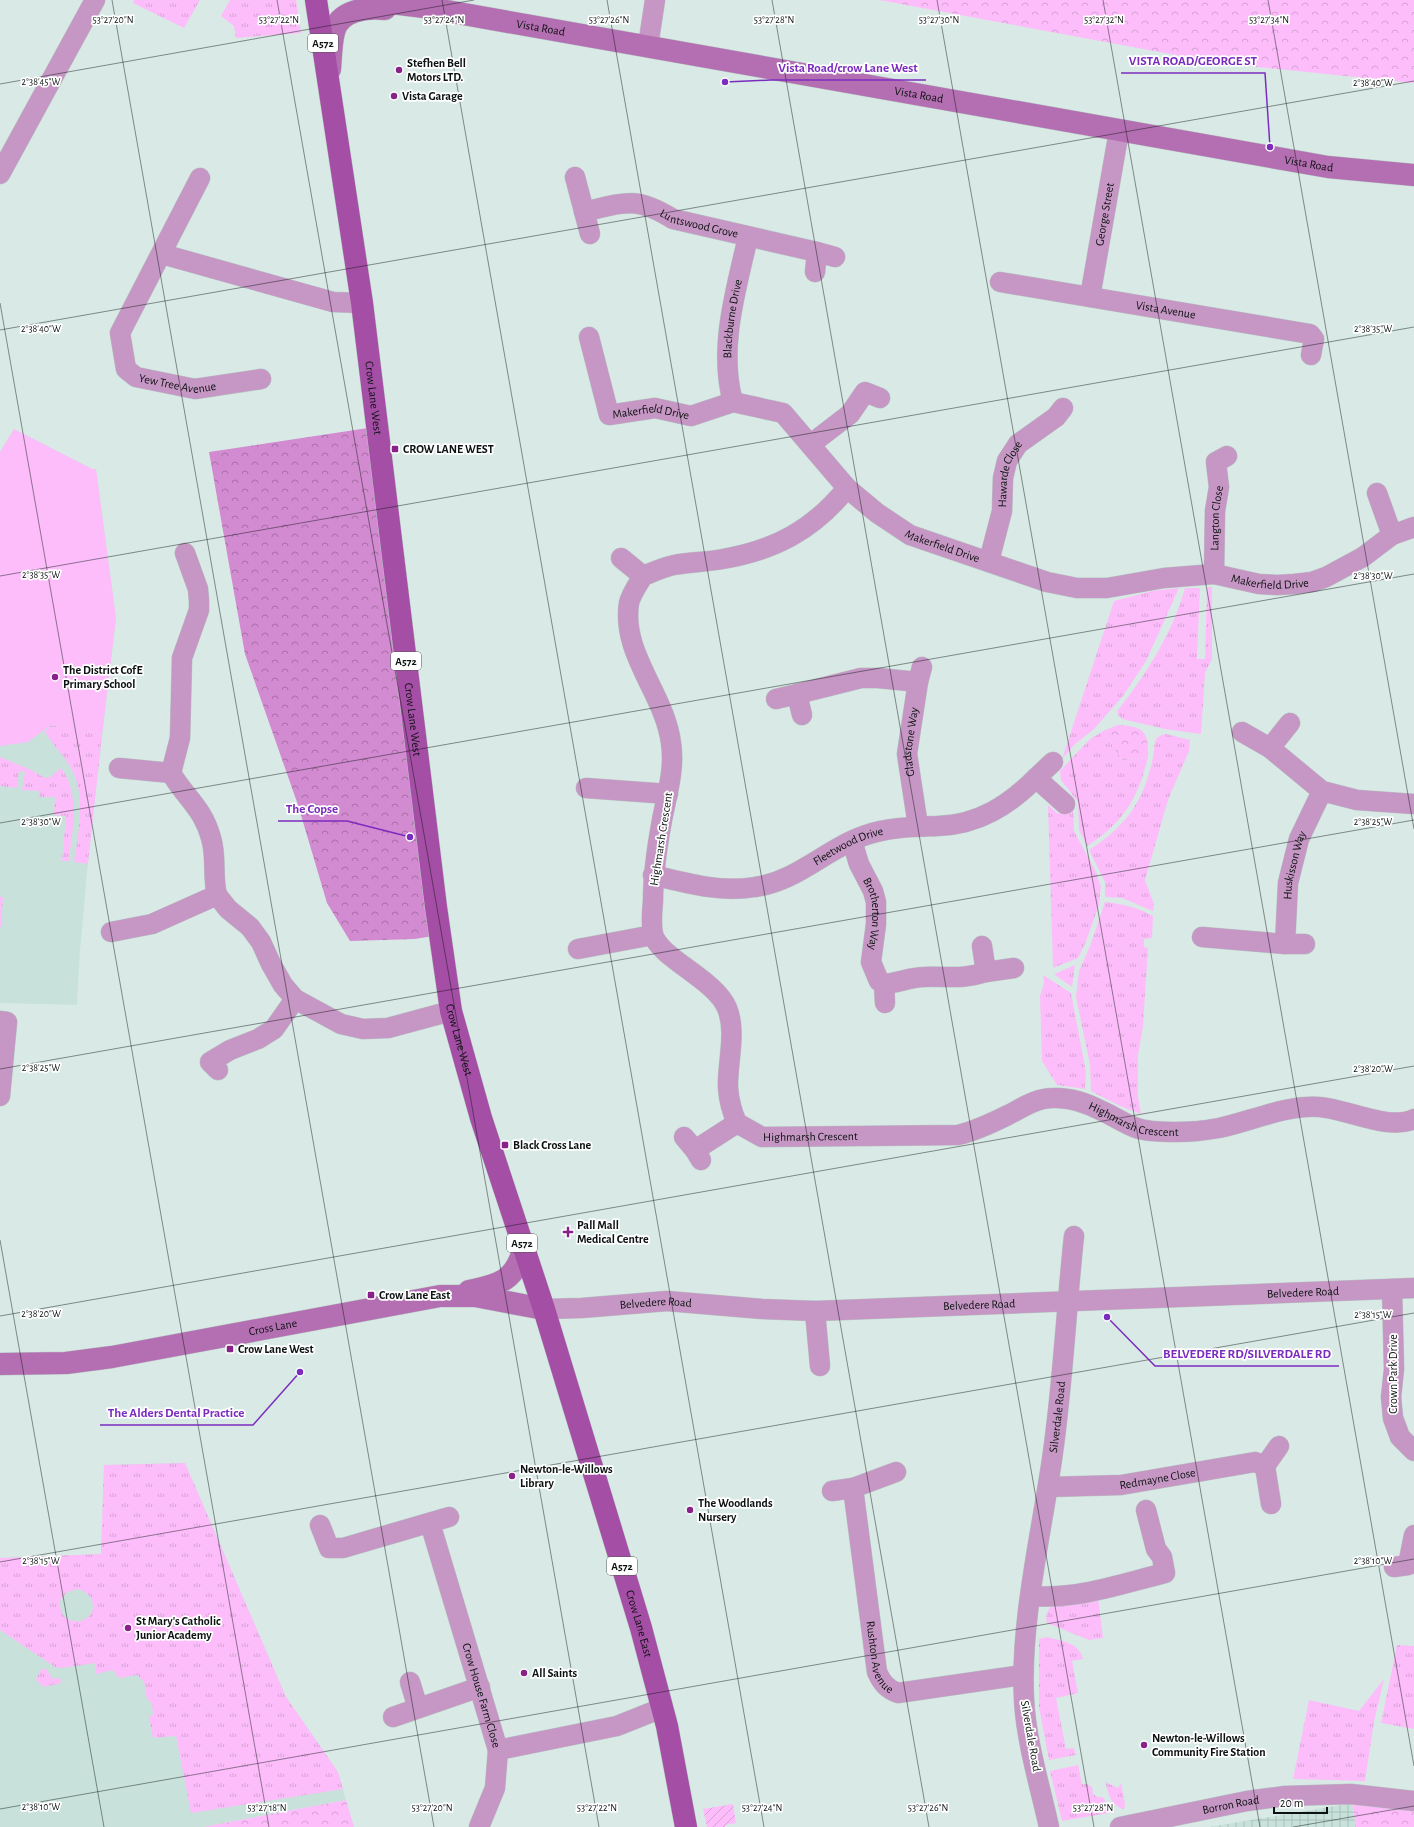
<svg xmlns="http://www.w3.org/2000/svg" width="1414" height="1827" font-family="'Alegreya Sans',sans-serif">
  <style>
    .built { fill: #c8e2db }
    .industrial { fill: url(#industrial-grid) }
    .grass { fill: url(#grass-tufts); fill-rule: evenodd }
    .forest { fill: url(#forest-crowns) }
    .park { fill: url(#park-crowns) }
    .garden { fill: url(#garden-furrows) }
    .pitch { fill: #fcbdfa }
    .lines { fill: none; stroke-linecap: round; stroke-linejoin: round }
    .street-casing { stroke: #b8c7c4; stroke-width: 21 }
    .secondary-casing { stroke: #b8c7c4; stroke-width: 23 }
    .primary-casing { stroke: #b8c7c4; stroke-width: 23 }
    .street { stroke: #c696c4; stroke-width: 20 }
    .secondary { stroke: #b46eb2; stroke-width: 22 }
    .primary { stroke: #a54ea5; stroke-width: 22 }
    .ticks { fill: none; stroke: #0c1211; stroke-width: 1; stroke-opacity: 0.45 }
    .poi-dot { fill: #882289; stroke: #fff; stroke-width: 1.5 }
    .labels { text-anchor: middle; stroke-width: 3.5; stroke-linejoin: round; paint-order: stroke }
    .shield { fill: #fff; stroke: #555958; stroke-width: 1 }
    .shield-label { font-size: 11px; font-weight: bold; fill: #0c1211 }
    .street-label { font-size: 12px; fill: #0c1211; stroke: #fff }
    .poi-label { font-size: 12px; font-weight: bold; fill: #0c1211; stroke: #fff; text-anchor: start }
    .ticks-label { font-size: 10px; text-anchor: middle; fill: #0c1211; stroke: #fff; stroke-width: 3.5; stroke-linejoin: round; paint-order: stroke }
    .leader { fill: none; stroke: #7b2cbf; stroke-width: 1.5 }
    .callout-dot { fill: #7b2cbf; stroke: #fff; stroke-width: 1.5 }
    .callout-label { font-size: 13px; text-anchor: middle; font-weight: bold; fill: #7b2cbf; stroke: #fff; stroke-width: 3.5; stroke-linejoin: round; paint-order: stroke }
  </style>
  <defs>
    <pattern id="industrial-grid" width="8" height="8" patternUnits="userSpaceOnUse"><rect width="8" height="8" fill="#c8e2db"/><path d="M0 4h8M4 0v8" fill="none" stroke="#abc1bb"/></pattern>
    <pattern id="grass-tufts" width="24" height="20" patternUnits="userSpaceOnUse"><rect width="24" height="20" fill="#fcbdfa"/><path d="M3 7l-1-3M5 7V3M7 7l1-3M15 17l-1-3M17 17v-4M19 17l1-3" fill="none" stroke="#d7a1d5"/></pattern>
    <pattern id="forest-crowns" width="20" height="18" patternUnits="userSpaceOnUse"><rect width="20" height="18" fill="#d28ad0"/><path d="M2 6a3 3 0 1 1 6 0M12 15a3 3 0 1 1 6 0" fill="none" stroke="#a96fa7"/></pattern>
    <pattern id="park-crowns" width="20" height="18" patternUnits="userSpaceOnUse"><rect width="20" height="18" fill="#fcbdfa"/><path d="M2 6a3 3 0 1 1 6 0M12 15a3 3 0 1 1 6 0" fill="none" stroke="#d7a1d5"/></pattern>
    <pattern id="garden-furrows" width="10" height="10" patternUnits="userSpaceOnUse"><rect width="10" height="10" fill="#fcbdfa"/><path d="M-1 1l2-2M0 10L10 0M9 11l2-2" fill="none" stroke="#d7a1d5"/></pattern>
  </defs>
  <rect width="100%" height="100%" fill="#d9eae6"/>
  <path class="built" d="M14,429L92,469H96L116,618L90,841L80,951L77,1005L0,1003V452Z
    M185,1463L286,1697L338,1772L346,1800L203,1827H0V1558L101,1554L104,1465Z"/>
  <path class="industrial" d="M1352,1803L1356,1827H1209L1318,1809Z"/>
  <path class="grass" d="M134,0H200L184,28L133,3Z
    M230,0H296L301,33L236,38L234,26L221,16Z
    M1207,587H1212V659L1205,673L1201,734L1165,729L1122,719L1118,715V710C1146,675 1173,632 1185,588H1200L1197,659H1205Z
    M1179,588L1146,661L1123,696L1094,729L1075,744L1062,759L1114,601L1152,591Z
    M51,725L102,735L88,864L74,862C78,834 86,799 73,772C67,759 54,746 46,734V730Z
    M1103,731L1122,760L1148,757C1138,799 1123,823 1087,846L1079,830L1078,802L1061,780L1060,771L1089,740Z
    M1166,734L1190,740L1189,751L1168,800L1145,880L1154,904L1153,911L1122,898L1105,897V882L1089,850C1123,828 1141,806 1151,766C1154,757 1153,748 1156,739L1161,735Z
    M0,757L31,770L45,778L50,777L61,768C81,794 72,831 69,861H62L66,816L54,815L55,797H39V791L22,790L25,772L19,771L17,788L0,786Z
    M1048,805L1058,814L1060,811L1073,805L1074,831L1096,872L1101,887L1100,894L1099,905L1085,944L1078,958L1053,968Z
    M0,897H3L1,927H0Z
    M1105,902C1123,904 1137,907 1153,916L1152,938L1144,939V947L1148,948L1143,1026L1138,1055V1097L1141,1114L1120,1106L1091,1091L1090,1065L1076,997L1079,971L1090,946Z
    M1075,965L1072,987L1054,974Z
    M1043,975L1071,993L1086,1072L1085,1089L1057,1085L1042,1061L1040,996L1044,983Z
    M185,1463L286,1697L338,1772L343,1789L191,1813L176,1736L153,1738L149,1717L153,1714L152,1703L147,1699L144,1682L137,1675L119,1678L113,1670L96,1674V1663L61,1668L55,1667L0,1630V1558L101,1554L104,1465ZM78,1589C84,1591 90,1594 92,1601C100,1624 58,1632 60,1601L67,1592Z
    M1098,1597L1103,1638L1089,1640L1047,1623C1045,1615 1047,1611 1052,1605Z
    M1047,1637C1061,1641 1079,1642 1083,1659L1072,1661L1078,1693L1056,1698L1066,1749L1074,1748L1076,1755L1049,1760L1039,1707V1639Z
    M1397,1645L1414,1646V1729L1381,1723Z
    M43,1669H46L53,1679L60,1678L61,1683L44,1687L36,1680L40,1671Z
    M1384,1679L1374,1722L1365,1781L1293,1779L1309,1700L1359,1711Z
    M1078,1765L1082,1784H1087L1092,1787L1093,1794L1097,1797H1103L1106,1803L1115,1812L1062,1821L1050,1771Z
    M1105,1782L1118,1788L1121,1783L1125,1805L1124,1810C1108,1802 1110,1796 1105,1782Z"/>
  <path class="forest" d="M368,428L378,523L433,936L415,939L350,941L327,903L298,805L245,654L209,452Z"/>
  <path class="park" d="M879,0H1414V83L1219,63Z
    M1118,725C1144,726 1149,732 1148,757L1122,760L1103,731Z
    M346,1800L354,1827H203Z
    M1352,1803L1414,1808V1827H1356Z"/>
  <path class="garden" d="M733,1804L736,1823L725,1825V1827H707L703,1809Z"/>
  <path class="pitch" d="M14,429L92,469H96L116,618L102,735L51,725L28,742L0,746V452Z"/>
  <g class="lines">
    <g class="street-casing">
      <g id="street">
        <path d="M648,46L655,0"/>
        <path d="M0,174L95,0"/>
        <path d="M575,177L590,234"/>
        <path id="s1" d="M200,178L120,333L126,369L136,377L195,389L261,379"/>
        <path id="s2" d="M584,212C625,202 636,196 673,219L817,252"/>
        <path d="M162,254L333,302L362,303"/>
        <path d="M815,272L817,252L835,257"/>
        <path id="s3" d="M1000,282L1310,334L1314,339L1311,355"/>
        <path id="s4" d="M1090,297L1119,131"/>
        <path id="s5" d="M589,337L609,415L655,408L691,416L733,402L783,413L847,488L877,513L910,535L1047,582L1077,588H1107L1164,578L1214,574L1259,584L1277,585L1294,584L1312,582L1326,577L1363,557L1392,535L1377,493"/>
        <path id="s6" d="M733,402C718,348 736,290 748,237"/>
        <path d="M811,444L850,414L865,392L880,398"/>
        <path id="s7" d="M847,488C813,530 775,550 723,559C707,562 690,562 674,565C664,567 653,572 643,576C638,584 631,594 629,603C621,654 665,694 671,743C675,769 667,794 662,820C657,847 653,874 653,901C652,911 651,924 653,934C659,958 715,979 727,1008C737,1032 727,1063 728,1088C729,1101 732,1112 737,1123L762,1137L958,1135C975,1131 992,1123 1008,1115C1022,1108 1036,1098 1053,1098C1070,1097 1087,1103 1102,1111C1120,1119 1132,1130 1152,1131C1174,1133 1197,1132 1219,1128C1252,1121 1285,1105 1319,1107C1348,1109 1388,1131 1414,1119"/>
        <path d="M1392,535L1414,527"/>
        <path d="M621,558L643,576"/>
        <path id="s8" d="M989,561L1002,511L1003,478L1007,461L1018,444L1056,417L1063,408"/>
        <path id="s9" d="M1214,574L1215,511L1219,487L1216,462L1227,456"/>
        <path d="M797,694L861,678H878L918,682L922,667"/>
        <path d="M776,699L797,694L802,715"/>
        <path d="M1290,723L1270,748L1322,791L1357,800L1414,804"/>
        <path d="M1242,732L1270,748"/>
        <path d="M171,773L180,738L182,658L199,610V601L198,589L185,553"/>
        <path d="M1036,778L1053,762"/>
        <path d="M586,788L668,794"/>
        <path id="s10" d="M918,826L907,754L918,682"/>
        <path id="s11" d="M852,841L859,864L873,891L876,902V924L871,962L879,981L884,984L885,1003"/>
        <path id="s12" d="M653,875C687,883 720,893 755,887C798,881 827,848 866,835C890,827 914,827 938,826C978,825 1009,805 1036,778L1065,804"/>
        <path d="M217,895L228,909L250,927L261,942L271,964L283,985L295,999L341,1024L363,1029L388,1028L451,1011"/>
        <path d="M111,932L152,924L217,895C212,876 217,857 211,838C203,808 185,797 171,773L119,768"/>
        <path id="s13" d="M1202,937L1285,944L1288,883L1299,839L1322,791"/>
        <path d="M1285,944H1305"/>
        <path d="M982,946L986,972L1014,968"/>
        <path d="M578,949L653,935"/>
        <path d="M884,984C898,983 911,977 924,977C948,976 961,980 986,972"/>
        <path d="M0,1021L7,1022L0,1096"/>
        <path d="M218,1070L210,1062L230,1050L258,1039L274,1029L295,999"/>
        <path d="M684,1137L695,1150"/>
        <path d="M701,1160L695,1150L737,1123"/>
        <path d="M1392,1289L1394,1369L1391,1397L1393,1418L1400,1437L1414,1451"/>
        <path id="s14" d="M544,1309L582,1308L667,1301L762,1309L815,1311L1414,1288"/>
        <path d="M815,1311L820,1366"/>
        <path id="s15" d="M896,1472L853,1488L877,1672C882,1683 887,1689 898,1693L1023,1675"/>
        <path id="s16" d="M1048,1487L1121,1485L1255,1462L1265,1466"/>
        <path d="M832,1491L853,1488"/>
        <path d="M1271,1504L1265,1466L1279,1446"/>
        <path id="s17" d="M430,1523L498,1750L617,1726L662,1708"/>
        <path d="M320,1525L329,1548H343L449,1517"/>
        <path d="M1394,1567L1408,1565L1414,1535"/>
        <path d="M1031,1596C1076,1600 1121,1584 1165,1573L1162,1557L1156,1549L1146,1510"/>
        <path d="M410,1682L418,1708"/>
        <path d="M393,1717L480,1687"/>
        <path d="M479,1827L495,1788L498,1750"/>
        <path id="s18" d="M1049,1827C1040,1786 1026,1741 1024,1699C1020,1622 1041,1536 1052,1459C1063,1385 1066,1310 1074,1236"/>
        <path id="s19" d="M1120,1827L1247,1801L1285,1796L1351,1794L1414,1801"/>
      </g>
    </g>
    <g class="secondary-casing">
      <g id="secondary">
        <path id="s20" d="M367,0L424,7L1328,167L1414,175"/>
        <path d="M330,69C331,58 331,44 334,32C339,10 367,7 385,9"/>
        <path d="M469,1291C500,1285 516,1280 524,1247"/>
        <path id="s21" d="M0,1364L66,1363L112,1357L440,1296H475L544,1309"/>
      </g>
    </g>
    <g class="primary-casing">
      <g id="primary">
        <path id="s22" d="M316,0L362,303L436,907L451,1011L481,1118L544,1309L641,1628L667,1726L686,1827"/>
      </g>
    </g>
    <use href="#street" class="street"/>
    <use href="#secondary" class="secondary"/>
    <use href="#primary" class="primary"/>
  </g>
  <path class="ticks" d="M112,0L434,1827M277,0L599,1827M442,0L764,1827M607,0L929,1827M772,0L1094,1827M937,0L1260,1827M1103,0L1414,1766M1268,0L1414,829M0,84L474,0M0,303L269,1827M0,330L1414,81M0,576L1414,327M0,823L1414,574M0,1069L1414,820M0,1240L104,1827M0,1316L1414,1066M0,1562L1414,1313M0,1809L1414,1559M1293,1827L1414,1806"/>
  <g class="poi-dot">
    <circle cx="399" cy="70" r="4"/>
    <circle cx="394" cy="96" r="4"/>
    <rect x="391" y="445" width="8" height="8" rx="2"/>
    <circle cx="55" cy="677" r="4"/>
    <rect x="501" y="1141" width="8" height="8" rx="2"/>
    <path d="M566 1226h4v4h4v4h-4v4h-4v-4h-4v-4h4z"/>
    <rect x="367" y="1291" width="8" height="8" rx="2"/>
    <rect x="226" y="1345" width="8" height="8" rx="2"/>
    <circle cx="512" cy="1476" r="4"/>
    <circle cx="690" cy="1510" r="4"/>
    <circle cx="128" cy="1628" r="4"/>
    <circle cx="524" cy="1673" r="4"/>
    <circle cx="1144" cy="1745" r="4"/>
  </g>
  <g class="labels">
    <g class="shield">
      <rect x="308" y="34" width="30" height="18" rx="3"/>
      <rect x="391" y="652" width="30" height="18" rx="3"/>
      <rect x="507" y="1234" width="30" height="18" rx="3"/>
      <rect x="607" y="1557" width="30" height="18" rx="3"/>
    </g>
    <g class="shield-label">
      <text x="323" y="47">A572</text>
      <text x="406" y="665">A572</text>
      <text x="522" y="1247">A572</text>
      <text x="622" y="1570">A572</text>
    </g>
    <g class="street-label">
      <text dy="4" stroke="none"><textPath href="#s20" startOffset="176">Vista Road</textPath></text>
      <text dy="4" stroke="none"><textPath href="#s20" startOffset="560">Vista Road</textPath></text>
      <text dy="4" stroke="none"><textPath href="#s20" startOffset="956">Vista Road</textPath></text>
      <text dy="4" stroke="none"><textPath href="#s4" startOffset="84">George Street</textPath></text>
      <text dy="4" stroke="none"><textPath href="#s2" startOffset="120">Luntswood Grove</textPath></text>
      <text dy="4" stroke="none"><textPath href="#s3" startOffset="168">Vista Avenue</textPath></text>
      <text dy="4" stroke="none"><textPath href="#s6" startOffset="84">Blackburne Drive</textPath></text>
      <text dy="4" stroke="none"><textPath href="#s1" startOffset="266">Yew Tree Avenue</textPath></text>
      <text dy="4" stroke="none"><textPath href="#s22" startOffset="402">Crow Lane West</textPath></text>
      <text dy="4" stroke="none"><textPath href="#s5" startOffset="123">Makerfield Drive</textPath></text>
      <text dy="4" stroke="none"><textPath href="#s8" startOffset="90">Hawarde Close</textPath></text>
      <text dy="4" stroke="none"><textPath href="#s9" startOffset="56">Langton Close</textPath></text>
      <text dy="4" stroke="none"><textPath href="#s5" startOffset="471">Makerfield Drive</textPath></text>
      <text dy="4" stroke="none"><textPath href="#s5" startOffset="807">Makerfield Drive</textPath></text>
      <text dy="4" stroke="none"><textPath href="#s22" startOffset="726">Crow Lane West</textPath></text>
      <text dy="4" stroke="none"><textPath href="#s10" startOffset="85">Gladstone Way</textPath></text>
      <text transform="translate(661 839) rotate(-81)" y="4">Highmarsh Crescent</text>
      <text dy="4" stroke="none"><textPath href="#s12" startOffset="206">Fleetwood Drive</textPath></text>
      <text dy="4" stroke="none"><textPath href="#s13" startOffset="163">Huskisson Way</textPath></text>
      <text dy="4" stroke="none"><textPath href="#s11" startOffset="77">Brotherton Way</textPath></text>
      <text dy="4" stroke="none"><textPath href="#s22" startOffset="1050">Crow Lane West</textPath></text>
      <text dy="4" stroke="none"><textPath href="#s7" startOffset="1235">Highmarsh Crescent</textPath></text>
      <text dy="4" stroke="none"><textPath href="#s7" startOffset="900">Highmarsh Crescent</textPath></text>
      <text dy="4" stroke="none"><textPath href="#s14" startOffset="760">Belvedere Road</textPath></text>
      <text dy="4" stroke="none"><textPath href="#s14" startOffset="112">Belvedere Road</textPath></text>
      <text dy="4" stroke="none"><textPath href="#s14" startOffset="436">Belvedere Road</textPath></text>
      <text dy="4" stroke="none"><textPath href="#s21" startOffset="276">Cross Lane</textPath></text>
      <text transform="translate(1393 1374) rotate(-90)" y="4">Crown Park Drive</text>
      <text dy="4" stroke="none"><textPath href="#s18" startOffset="415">Silverdale Road</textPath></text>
      <text dy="4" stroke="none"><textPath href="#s16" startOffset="110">Redmayne Close</textPath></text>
      <text dy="4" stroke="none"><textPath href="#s22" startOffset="1661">Crow Lane East</textPath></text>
      <text dy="4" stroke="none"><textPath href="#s15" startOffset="218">Rushton Avenue</textPath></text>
      <text dy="4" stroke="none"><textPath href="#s17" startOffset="180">Crow House Farm Close</textPath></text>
      <text transform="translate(1031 1736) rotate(80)" y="4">Silverdale Road</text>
      <text dy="4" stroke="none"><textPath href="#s19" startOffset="113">Borron Road</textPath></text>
    </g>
    <g class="poi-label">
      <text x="407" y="67">Stefhen Bell<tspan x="407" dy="14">Motors LTD.</tspan></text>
      <text x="402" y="100">Vista Garage</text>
      <text x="403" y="453">CROW LANE WEST</text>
      <text x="63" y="674">The District CofE<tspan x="63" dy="14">Primary School</tspan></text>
      <text x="513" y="1149">Black Cross Lane</text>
      <text x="577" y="1229">Pall Mall<tspan x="577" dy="14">Medical Centre</tspan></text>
      <text x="379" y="1299">Crow Lane East</text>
      <text x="238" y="1353">Crow Lane West</text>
      <text x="520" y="1473">Newton-le-Willows<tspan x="520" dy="14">Library</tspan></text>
      <text x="698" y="1507">The Woodlands<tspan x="698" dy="14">Nursery</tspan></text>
      <text x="136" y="1625">St Mary's Catholic<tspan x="136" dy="14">Junior Academy</tspan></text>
      <text x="532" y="1677">All Saints</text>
      <text x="1152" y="1742">Newton-le-Willows<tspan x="1152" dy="14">Community Fire Station</tspan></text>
    </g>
  </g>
  <g class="ticks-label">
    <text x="113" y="23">53°27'20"N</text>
    <text x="279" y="23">53°27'22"N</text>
    <text x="444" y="23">53°27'24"N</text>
    <text x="609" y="23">53°27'26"N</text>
    <text x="774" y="23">53°27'28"N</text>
    <text x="939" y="23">53°27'30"N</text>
    <text x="1269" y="23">53°27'34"N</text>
    <text x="1104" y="23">53°27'32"N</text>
    <text x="41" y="85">2°38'45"W</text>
    <text x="1373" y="86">2°38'40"W</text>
    <text x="41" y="332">2°38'40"W</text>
    <text x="1373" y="332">2°38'35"W</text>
    <text x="41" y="578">2°38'35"W</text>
    <text x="1373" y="579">2°38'30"W</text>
    <text x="41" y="825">2°38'30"W</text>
    <text x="1373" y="825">2°38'25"W</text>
    <text x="41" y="1071">2°38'25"W</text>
    <text x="1373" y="1072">2°38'20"W</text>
    <text x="41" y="1317">2°38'20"W</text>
    <text x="1373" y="1318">2°38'15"W</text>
    <text x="41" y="1564">2°38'15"W</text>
    <text x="1373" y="1564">2°38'10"W</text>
    <text x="41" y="1810">2°38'10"W</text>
    <text x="267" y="1811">53°27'18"N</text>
    <text x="432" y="1811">53°27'20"N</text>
    <text x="597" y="1811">53°27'22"N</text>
    <text x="762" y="1811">53°27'24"N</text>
    <text x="928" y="1811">53°27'26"N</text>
    <text x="1093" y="1811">53°27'28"N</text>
  </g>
  <path class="leader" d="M1270 147L1265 73H1121M725 82L771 80H926M410 837L347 821H278M1107 1317L1155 1366H1339M300 1372L253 1425H100"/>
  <g class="callout-dot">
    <circle cx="1270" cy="147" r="4"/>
    <circle cx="725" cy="82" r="4"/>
    <circle cx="410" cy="837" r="4"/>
    <circle cx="1107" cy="1317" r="4"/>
    <circle cx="300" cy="1372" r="4"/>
  </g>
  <g class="callout-label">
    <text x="1193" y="65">VISTA ROAD/GEORGE ST</text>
    <text x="848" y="72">Vista Road/crow Lane West</text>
    <text x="312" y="813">The Copse</text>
    <text x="1247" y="1358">BELVEDERE RD/SILVERDALE RD</text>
    <text x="176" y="1417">The Alders Dental Practice</text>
  </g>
  <path d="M1274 1807v6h53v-6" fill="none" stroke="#0c1211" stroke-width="2"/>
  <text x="1280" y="1807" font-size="12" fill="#0c1211" stroke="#ffffff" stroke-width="3" paint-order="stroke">20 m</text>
</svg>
